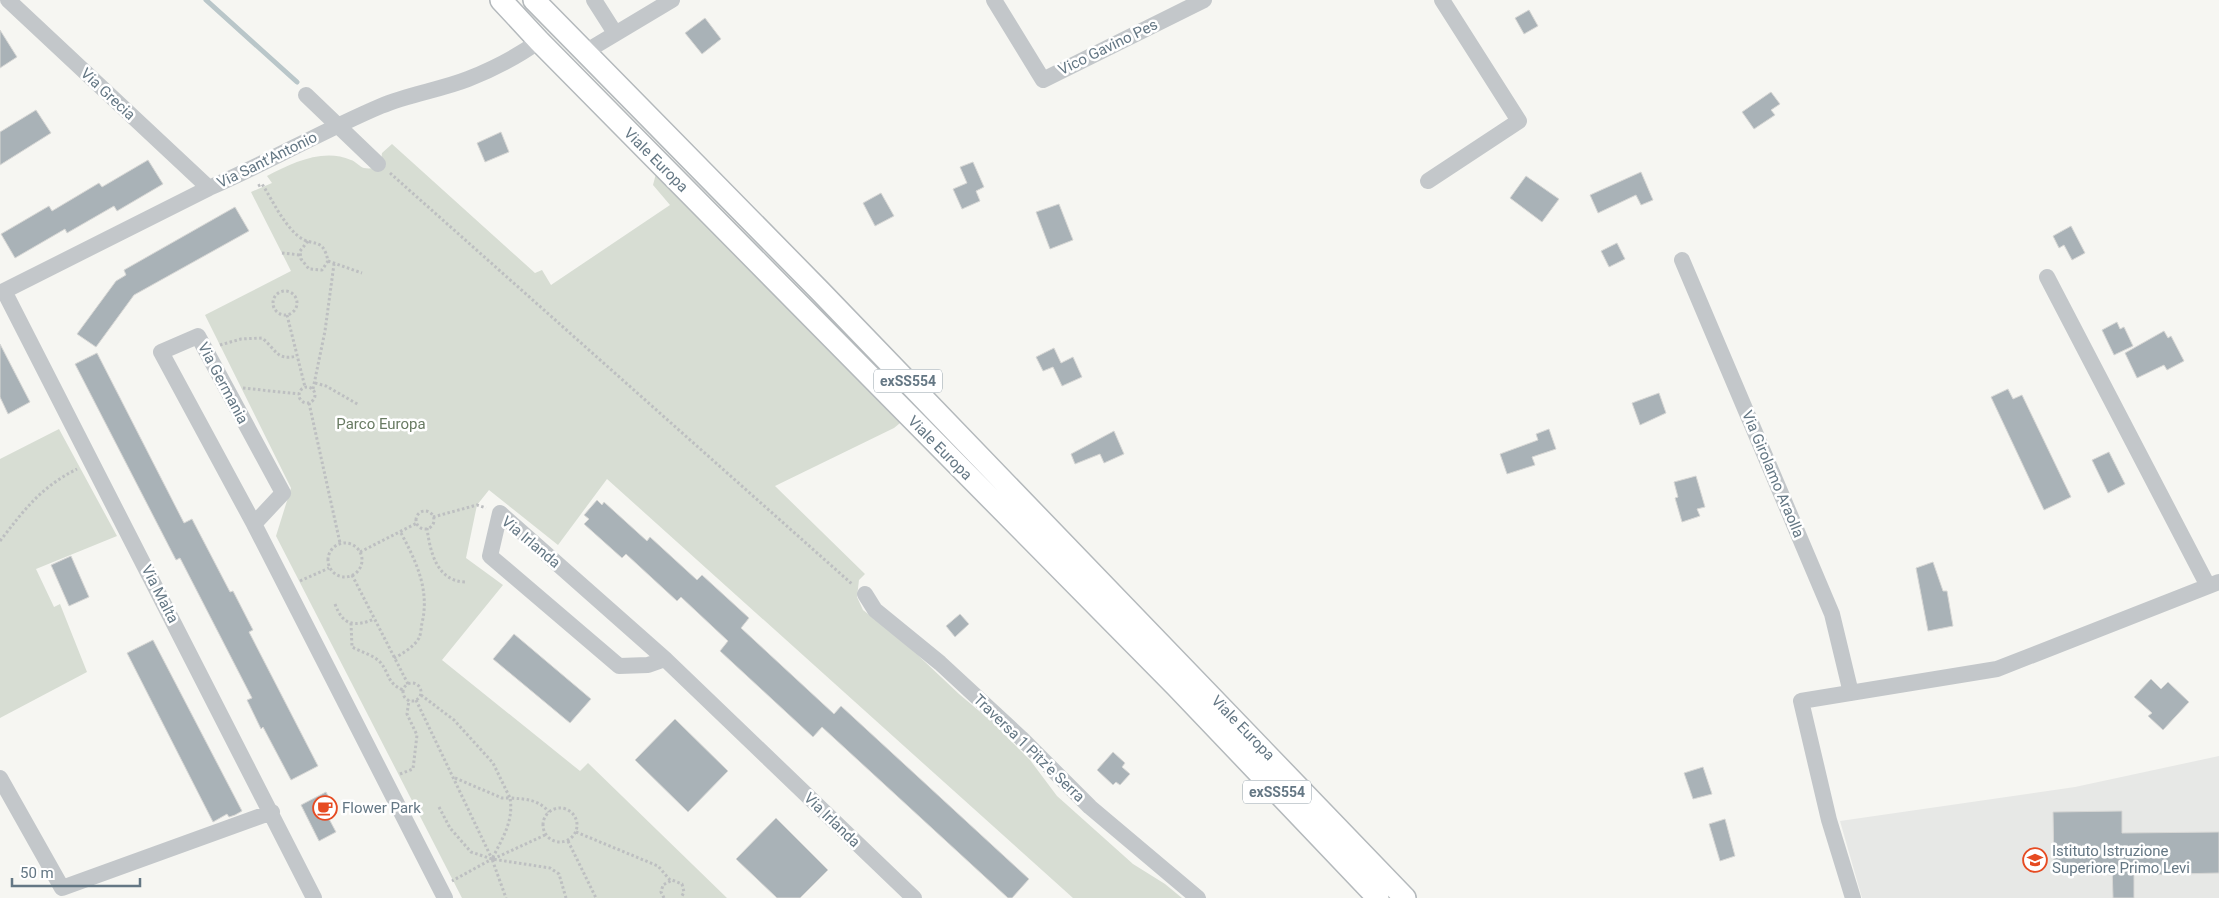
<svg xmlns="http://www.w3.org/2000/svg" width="2219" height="898" font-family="Roboto,sans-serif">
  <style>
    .built { fill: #e7e8e6 }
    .green { fill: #d7ddd3 }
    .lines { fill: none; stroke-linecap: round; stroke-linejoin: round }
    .stream { stroke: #b9c6c9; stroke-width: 5 }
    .building { fill: #a9b2b7; stroke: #d7d7d5 }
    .major-casing { stroke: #b4b9bc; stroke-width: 24 }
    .path { stroke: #bdbfc1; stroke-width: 3; stroke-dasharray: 2.5 2.5; stroke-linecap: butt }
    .minor { stroke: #c3c7ca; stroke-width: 16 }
    .major { stroke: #fff; stroke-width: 21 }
    .labels { text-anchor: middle; stroke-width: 5; stroke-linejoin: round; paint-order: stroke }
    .shield { fill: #fff; stroke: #92a0a9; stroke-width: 1 }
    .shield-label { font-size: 14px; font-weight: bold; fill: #647784 }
    .street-label { font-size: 15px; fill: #647784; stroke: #fff }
    .park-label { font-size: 15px; fill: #697b63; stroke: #fff }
    .poi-label { font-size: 15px; fill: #647784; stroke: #fff; text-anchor: start }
  </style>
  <rect width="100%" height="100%" fill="#f6f6f2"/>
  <path class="built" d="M2219,756V898H1862L1840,821L2075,787Z"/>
  <path class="green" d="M392,144L535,273L542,270L551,285L670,205L653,185L657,170L905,419L894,428L775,486L865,574L859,580L857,597L863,610L905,643L959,694L991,721L1030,760L1057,796L1133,864L1165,884L1182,898H1073L607,479L558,545L489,490L477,505L466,558L503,585L442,660L580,771L588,763L727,898H462L276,536L291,488L205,315L291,271L251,192L272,183L267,176C292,163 323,148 351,160C355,161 360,167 364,168C368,169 375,168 380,168L382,153Z
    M59,429L117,536L36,569L54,607L60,604L87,672L0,718V459Z"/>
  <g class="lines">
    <path class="stream" d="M206,0L297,82"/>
  </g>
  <path class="building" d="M1529,10L1538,26L1524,34L1515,18Z
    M705,18L721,39L702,54L685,33Z
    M0,30L17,57L0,68Z
    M1771,92L1780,104L1771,110L1775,115L1754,129L1742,112Z
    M36,110L51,133L0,165V132Z
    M501,132L509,152L485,162L477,143Z
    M148,160L163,184L117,211L114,206L67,233L65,229L15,258L1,234L49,206L52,211L99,183L102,187Z
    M973,162L984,187L976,191L980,201L962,209L953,189L967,183L960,167Z
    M1641,172L1653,200L1641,205L1636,195L1598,213L1590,195Z
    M1526,176L1559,199L1542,222L1510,198Z
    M881,193L894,216L875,226L863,203Z
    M1059,204L1073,240L1050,249L1036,212Z
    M235,207L249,231L134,295L96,347L77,334L116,281L126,275L124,270Z
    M2071,226L2085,253L2072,260L2064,245L2059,248L2053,236Z
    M1617,243L1625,259L1609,267L1601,251Z
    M2117,322L2120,329L2124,327L2133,346L2114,355L2102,330Z
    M2164,331L2168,338L2171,336L2184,361L2167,370L2164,365L2137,378L2125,353Z
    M0,344L30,402L8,414L0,397Z
    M1054,348L1061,363L1073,357L1082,377L1062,386L1053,367L1043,371L1036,357Z
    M97,353L184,523L192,519L230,592L233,591L253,630L249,632L318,766L291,780L263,727L261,729L247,700L252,698L180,558L176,560L75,364Z
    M2008,389L2013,399L2022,395L2071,497L2044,510L1991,397Z
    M1659,393L1666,413L1640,425L1632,403Z
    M1549,429L1556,449L1532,457L1535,465L1507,474L1500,454L1538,440L1536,434Z
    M1114,431L1124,454L1104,463L1100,454L1075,464L1071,454Z
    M2109,452L2125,484L2108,493L2092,460Z
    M1696,476L1705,507L1697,509L1700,516L1682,522L1675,498L1678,497L1674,482Z
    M597,500L602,505L604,502L647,541L650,537L697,580L702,575L749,618L741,628L834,714L841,706L1029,879L1012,898H1008L822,727L813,737L720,651L728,641L681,597L677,601L626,554L622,558L584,524L589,519L584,515Z
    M71,556L89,597L69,606L51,565Z
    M1933,562L1943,591H1947L1953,626L1928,631L1916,568Z
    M960,614L969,624L955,637L946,626Z
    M514,634L591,699L570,723L493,659Z
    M153,640L242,811L235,815L229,817L227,814L213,822L127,653Z
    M2151,679L2161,689L2168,682L2189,702L2163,730L2148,716L2152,713L2134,697Z
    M675,719L728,771L688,812L635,760Z
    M1113,752L1125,763L1122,767L1130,774L1120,785L1116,782L1113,785L1097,770Z
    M1703,767L1712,794L1693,799L1684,773Z
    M326,792L337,813L328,817L336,832L319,841L301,805Z
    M2122,811V833L2219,832V873L2134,875V898H2113L2112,866L2054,867L2053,812Z
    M776,818L828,870L800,898H777L736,859Z
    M1725,819L1735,856L1720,861L1709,824Z"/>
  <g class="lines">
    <g class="major-casing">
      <path id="major" d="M501,0L539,41L1176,686L1378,898
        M534,0L820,291L1405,898"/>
    </g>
    <path class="path" d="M390,173L852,584
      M258,186L262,184C273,201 282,222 298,236C313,248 323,236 328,261L322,270L309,269L301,259L300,251L308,241
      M282,253L300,255
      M328,261L362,273
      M273 303a12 12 0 1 1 24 0a12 12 0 1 1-24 0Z
      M287,315L305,387
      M220,345L241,339L262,338C277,350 276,361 297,356
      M315,383L326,386L359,405
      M299 395a8 8 0 1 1 16 0a8 8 0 1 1-16 0Z
      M243,388L299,394
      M313,389L325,331L334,264
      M309,403L340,543
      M416 520a9 9 0 1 1 18 0a9 9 0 1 1-18 0Z
      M433,517L477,505L486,508
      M427,528C430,552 437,581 465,582
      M0,541C24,510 41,487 77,469
      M328 560a17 17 0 1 1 34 0a17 17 0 1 1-34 0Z
      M360,552L417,523
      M352,575L408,684
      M300,581L329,568
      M335,604C343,626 355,627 374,619
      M351,623L352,647C361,652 374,655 381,663C390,675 387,683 403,690
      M394,658C402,654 414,647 419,638C421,634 421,628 422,623C430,590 416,561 401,533
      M403 692a9 9 0 1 1 18 0a9 9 0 1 1-18 0Z
      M421,695L454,720L493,763L510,798C525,799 538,799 549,812
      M416,700L492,859L452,881
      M400,774L413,769L417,735L407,714L409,700
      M455,778L502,798H510C514,821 502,839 492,859L506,898
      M439,807L450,828L471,852L492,859L550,868L559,874L566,898
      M543 825a17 17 0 1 1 34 0a17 17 0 1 1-34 0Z
      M576,832L658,866L670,880
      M568,841L596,898
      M493,859L545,835
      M664,898L661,892L663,885L672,880L682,884L684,892L681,898"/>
    <path class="minor" d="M8,0L209,188
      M594,0L615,33
      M994,0L1043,80L1204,0
      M585,52L672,0
      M306,95L378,164
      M1428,181L1519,121L1442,0
      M1682,260L1832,614L1851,693
      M2047,277L2208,586
      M4,291L314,898
      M0,293L209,188C267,163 322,131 381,106C409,94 440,90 468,79C493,69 517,57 539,41
      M254,524L283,493L198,336L161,352L254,524L445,898
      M865,594L875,610L940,663L1021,738L1090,807L1198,898
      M665,659L648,665L619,666L490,556L500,513L665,659L914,898
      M0,778L62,888L272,812
      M1853,898L1829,820L1801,701L1997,669L2219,582"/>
    <use href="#major" class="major"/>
  </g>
  <defs>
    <g id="cafe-ring" transform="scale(1.25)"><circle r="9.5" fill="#fff" stroke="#e64b22" stroke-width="1.5"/><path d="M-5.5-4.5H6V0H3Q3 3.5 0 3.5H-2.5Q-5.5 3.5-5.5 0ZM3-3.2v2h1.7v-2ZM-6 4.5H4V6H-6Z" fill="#e64b22"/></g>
    <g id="school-ring" transform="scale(1.25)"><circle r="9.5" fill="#fff" stroke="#e64b22" stroke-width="1.5"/><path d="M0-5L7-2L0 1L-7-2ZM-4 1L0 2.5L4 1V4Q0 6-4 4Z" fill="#e64b22"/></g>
  </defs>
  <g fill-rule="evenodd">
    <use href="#cafe-ring" x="325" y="808"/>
    <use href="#school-ring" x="2035" y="860"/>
  </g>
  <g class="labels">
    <g class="shield">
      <rect x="874" y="369.5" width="68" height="23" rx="4"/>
      <rect x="1243" y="780.5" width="68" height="23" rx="4"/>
    </g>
    <g class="shield-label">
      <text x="908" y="386">exSS554</text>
      <text x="1277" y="797">exSS554</text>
    </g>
    <g class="street-label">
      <text transform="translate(1108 47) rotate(-26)" y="5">Vico Gavino Pes</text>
      <text transform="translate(108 94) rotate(43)" y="5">Via Grecia</text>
      <text transform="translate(267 160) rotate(-26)" y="5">Via Sant'Antonio</text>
      <text transform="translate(656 160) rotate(45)" y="5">Viale Europa</text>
      <text transform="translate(223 383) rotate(62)" y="5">Via Germania</text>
      <text transform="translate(940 448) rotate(45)" y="5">Viale Europa</text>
      <text transform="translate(1773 474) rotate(67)" y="5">Via Girolamo Araolla</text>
      <text transform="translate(531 542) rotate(40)" y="5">Via Irlanda</text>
      <text transform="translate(160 594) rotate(63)" y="5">Via Malta</text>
      <text transform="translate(1243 728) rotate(46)" y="5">Viale Europa</text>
      <text transform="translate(1029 748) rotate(44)" y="5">Traversa 1 Pitz'e Serra</text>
      <text transform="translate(832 820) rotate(44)" y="5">Via Irlanda</text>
    </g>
    <g class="park-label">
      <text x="381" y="429">Parco Europa</text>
    </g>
    <g class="poi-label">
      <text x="342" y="813">Flower Park</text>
      <text x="2052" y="856">Istituto Istruzione<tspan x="2052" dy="17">Superiore Primo Levi</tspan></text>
    </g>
  </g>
  <path d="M12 878v8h128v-8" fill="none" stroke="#647784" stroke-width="2.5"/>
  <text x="20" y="878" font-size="15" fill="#647784" stroke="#ffffff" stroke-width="4" paint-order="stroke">50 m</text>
</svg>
